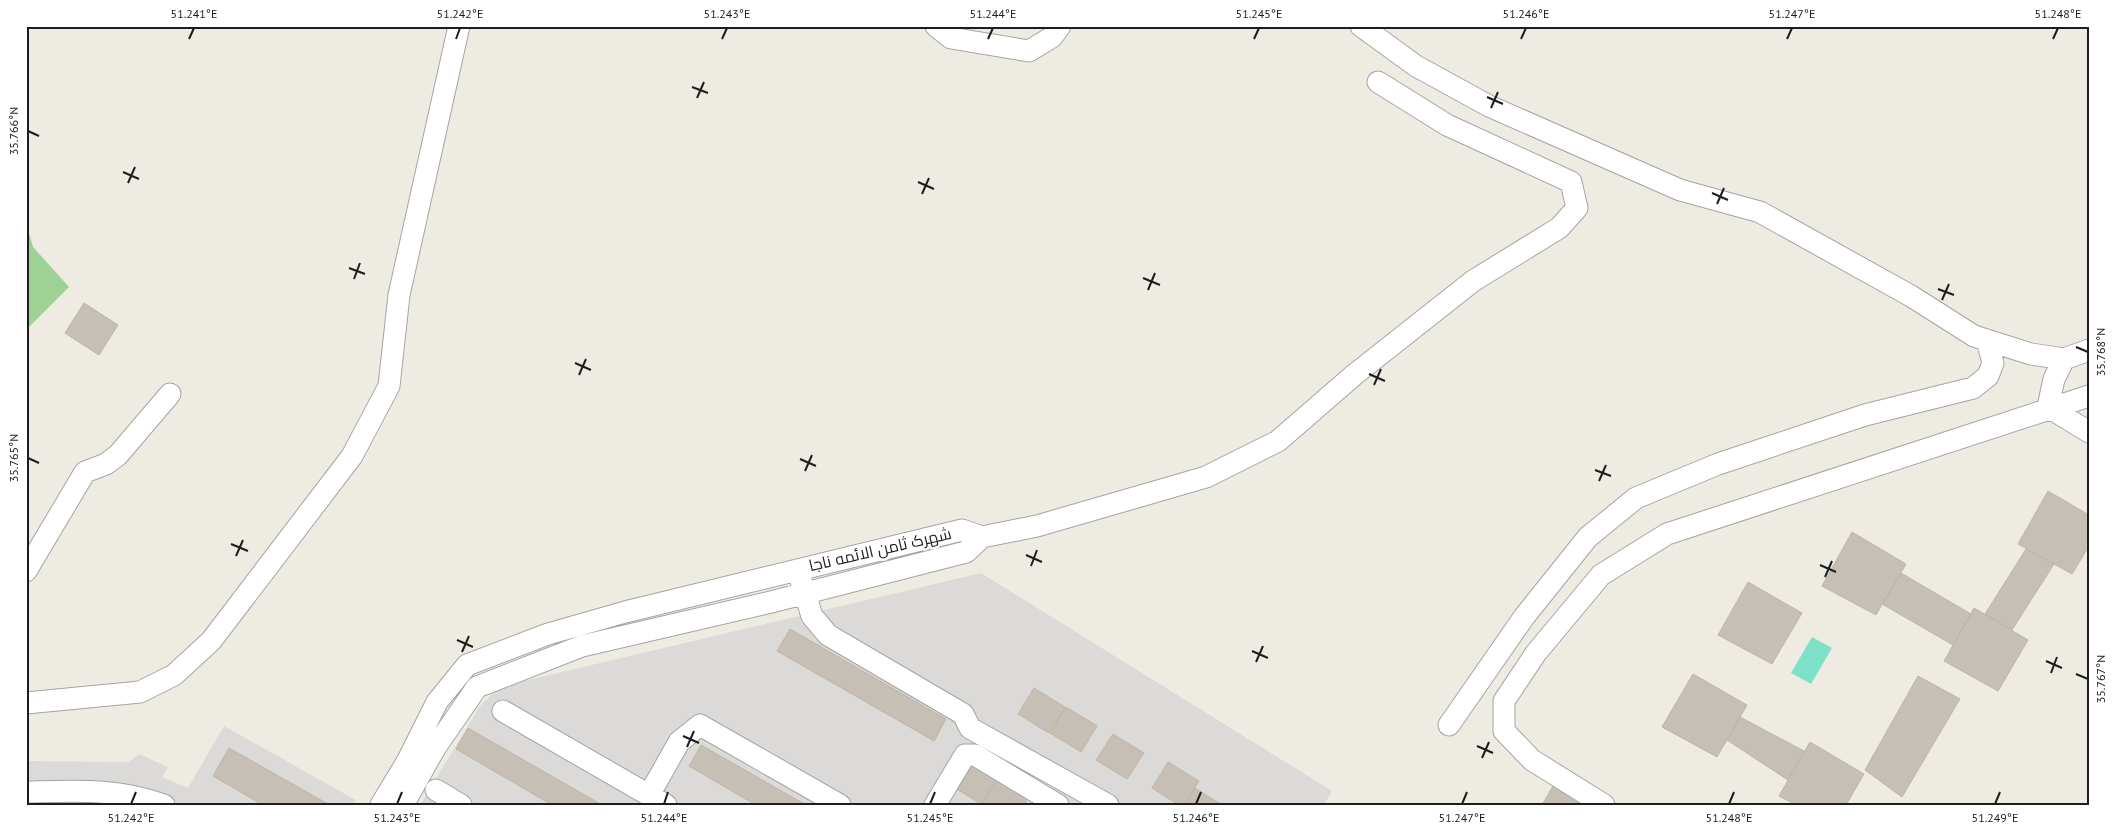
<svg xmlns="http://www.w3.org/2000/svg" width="2115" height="831" font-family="'PT Sans',Cairo,sans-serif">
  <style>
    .residential { fill: #dbdad9 }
    .forest { fill: #9fd094 }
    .pitch { fill: #7ce1c6 }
    .building { fill: #c6bfb5; stroke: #c1b4a4 }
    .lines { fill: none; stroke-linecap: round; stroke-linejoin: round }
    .minor-casing { stroke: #a4a4a4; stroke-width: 23 }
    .minor { stroke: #fff; stroke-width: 21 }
    .ticks { fill: none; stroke: #1d1d1d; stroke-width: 2 }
    .labels { text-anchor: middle; stroke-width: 5; stroke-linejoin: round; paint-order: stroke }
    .street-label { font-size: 16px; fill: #1d1d1d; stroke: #fff }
    .neatline { fill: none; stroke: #1d1d1d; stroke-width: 2 }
    .ticks-label { font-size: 12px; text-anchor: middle; fill: #1d1d1d }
  </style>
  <rect width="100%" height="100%" fill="#eeece2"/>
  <path class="residential" d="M981,573L1332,791L1324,805H420L480,706L499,687Z
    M224,726L356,800L354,805H26V761L129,762L139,754L168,767L162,777L188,788Z"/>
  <path class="forest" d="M26,222L33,247L69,287L26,330Z"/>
  <path class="pitch" d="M1812,637L1832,648L1811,684L1791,673Z"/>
  <path class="building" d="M84,303L118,325L99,355L65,333Z
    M2048,491L2089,515V546L2072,574L2018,544Z
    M1852,532L1906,564L1876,615L1822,586Z
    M2026,549L2054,564L2012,630L1985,614Z
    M1901,573L1971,614L1953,645L1882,604Z
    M1748,582L1802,613L1772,664L1718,635Z
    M1974,608L2028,640L1998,691L1944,661Z
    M790,629L946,719L934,741L777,651Z
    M1693,674L1747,705L1717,757L1662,727Z
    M1918,676L1960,699L1902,797L1865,770Z
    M1034,688L1065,707L1049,733L1018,714Z
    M1066,707L1097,726L1081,752L1050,733Z
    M1740,717L1804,751L1788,780L1727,740Z
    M468,728L602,805H552L456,749Z
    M1113,734L1144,753L1127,779L1096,760Z
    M1810,742L1864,774L1846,805H1796L1779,796Z
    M701,745L806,805H756L689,766Z
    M229,748L328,804V805H263L213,776Z
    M966,759L997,778L981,804L950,785Z
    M1168,762L1199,781L1184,805H1179L1152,788Z
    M998,778L1029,797L1024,805L982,804Z
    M1553,786L1582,803L1581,805H1542Z
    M1195,788L1222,805H1185Z"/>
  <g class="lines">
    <g class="minor-casing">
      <path id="minor" d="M936,26L951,38L1029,51L1052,37L1060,26
        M1361,26L1416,66L1489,106L1680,190L1760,212L1911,296L1974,336L2031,354L2064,359
        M2089,350L2064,359L2054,379L2048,407L2089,432
        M982,537L1037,526L1206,477L1278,441L1354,375L1473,281L1559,228L1577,208L1571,182L1447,125L1378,82
        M26,571L85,472L106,464L118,455L170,394
        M801,581L812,616L828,635L963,714L970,728L1108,805
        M26,703L140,692L174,675L211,641L352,456L389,386L399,295L459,26
        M503,711L666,805
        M1449,725L1524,617L1588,537L1636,498L1718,464L1865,415L1973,388L1988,376L1993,363L1987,340
        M436,790L461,805
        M26,792C75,791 117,788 164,805
        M649,795L679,742L700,725L840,805
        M381,805L408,760L437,702L467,665L548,634L625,612L962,530L982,537L966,552L771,602L582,646L477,687L435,748L403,805
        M935,805L965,755H975L1058,805
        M1604,805L1532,760L1504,731V701L1536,653L1601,575L1667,534L2089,396"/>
    </g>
    <use href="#minor" class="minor"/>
  </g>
  <path class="ticks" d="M189,39L194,28M456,39L460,28M722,39L727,28M988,39L993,28M1254,39L1259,28M1521,39L1526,28M1787,39L1792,28M2053,39L2058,28M692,87L708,93M1487,97L1503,104M697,98L704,82M1491,108L1498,92M28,131L39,136M123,172L139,179M918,182L934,189M128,183L135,167M1712,193L1728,200M922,194L929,178M1717,204L1724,188M349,268L365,274M1143,278L1160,285M354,279L360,263M1938,289L1954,295M1148,290L1155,273M1942,300L1949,284M2076,347L2088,352M575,363L591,370M1369,374L1385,381M579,375L586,359M1374,385L1381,369M28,458L39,463M800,459L816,466M1595,470L1611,476M805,471L812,455M1599,481L1606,465M231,544L248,551M1026,555L1042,562M236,556L243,540M1820,565L1836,572M1031,566L1037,550M1825,577L1832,561M457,640L473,647M1252,651L1268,658M462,652L469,636M2046,661L2062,668M1256,662L1263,646M2051,673L2057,657M2076,674L2088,679M683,736L699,743M1477,746L1493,753M687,747L694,731M1482,758L1489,742M131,804L136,792M397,804L402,792M664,804L668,792M930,804L935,792M1196,804L1201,792M1462,804L1467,792M1729,804L1734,792M1995,804L2000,792"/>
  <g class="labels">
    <g class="street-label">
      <text transform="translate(880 549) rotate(-13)" y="6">شهرک ثامن الائمه ناجا</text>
    </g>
  </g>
  <rect width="2115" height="831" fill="none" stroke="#ffffff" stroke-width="55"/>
  <rect x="28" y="28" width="2060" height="776" class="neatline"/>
  <g class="ticks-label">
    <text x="194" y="18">51.241°E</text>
    <text x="460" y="18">51.242°E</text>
    <text x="727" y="18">51.243°E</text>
    <text x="993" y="18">51.244°E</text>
    <text x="1259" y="18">51.245°E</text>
    <text x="1526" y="18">51.246°E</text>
    <text x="1792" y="18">51.247°E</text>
    <text x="2058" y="18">51.248°E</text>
    <text transform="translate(14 131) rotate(-90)" y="4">35.766°N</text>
    <text transform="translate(2101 352) rotate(-90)" y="4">35.768°N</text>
    <text transform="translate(14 458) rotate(-90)" y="4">35.765°N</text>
    <text transform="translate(2101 679) rotate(-90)" y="4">35.767°N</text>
    <text x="131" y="822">51.242°E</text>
    <text x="397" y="822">51.243°E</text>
    <text x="664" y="822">51.244°E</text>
    <text x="930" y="822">51.245°E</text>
    <text x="1196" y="822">51.246°E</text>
    <text x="1462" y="822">51.247°E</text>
    <text x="1729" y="822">51.248°E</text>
    <text x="1995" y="822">51.249°E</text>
  </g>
</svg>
